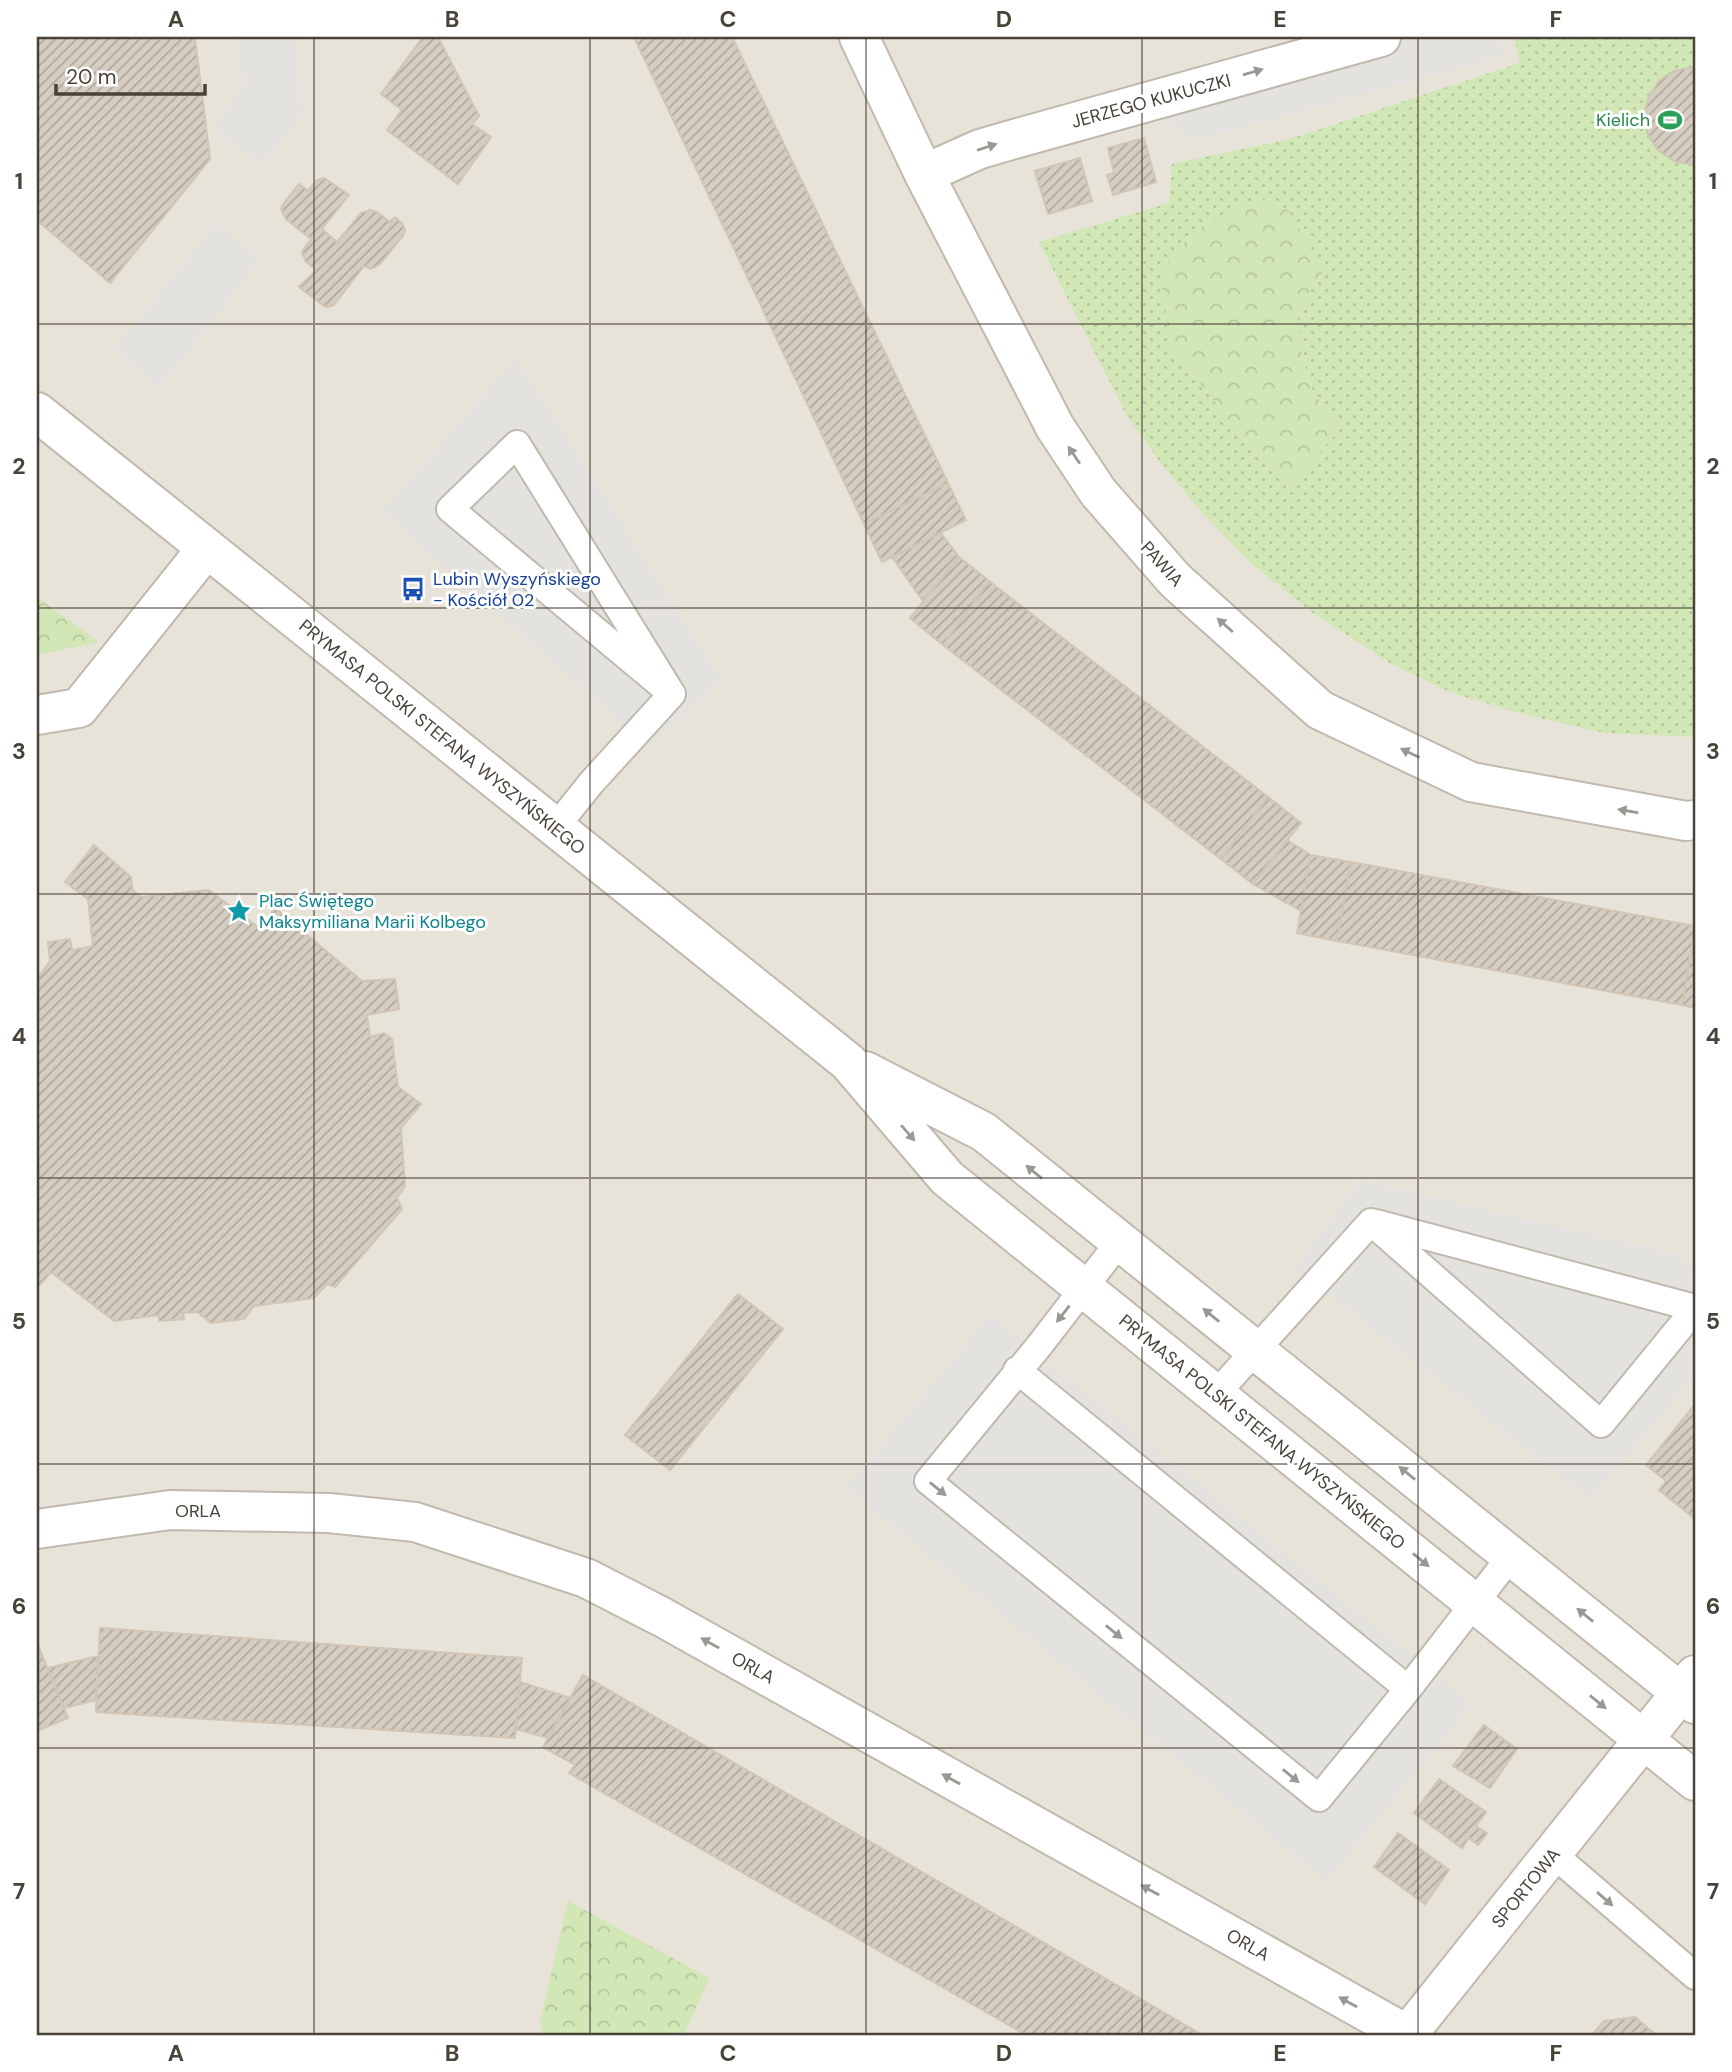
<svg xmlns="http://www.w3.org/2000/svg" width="1732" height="2072" font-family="'DM Sans',sans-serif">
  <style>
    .residential { fill: #e8e3d9 }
    .grass { fill: url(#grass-dots); fill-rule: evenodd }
    .park { fill: url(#park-crowns) }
    .parking { fill: #e4e2df }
    .building { fill: url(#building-hatch); stroke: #d1c5b4; stroke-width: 2 }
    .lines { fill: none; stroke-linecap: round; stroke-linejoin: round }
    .lane-casing { stroke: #c0b9ae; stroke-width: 30 }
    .street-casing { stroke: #c0b9ae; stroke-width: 42 }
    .lane { stroke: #fff; stroke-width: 26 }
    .street { stroke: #fff; stroke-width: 38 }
    .oneway { fill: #9b9792 }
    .grid { fill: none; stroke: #494239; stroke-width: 2; stroke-opacity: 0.55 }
    .labels { text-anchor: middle; stroke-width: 6; stroke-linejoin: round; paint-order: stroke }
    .street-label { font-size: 18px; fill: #494239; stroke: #fff }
    .leisure-label { font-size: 18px; fill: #27864d; stroke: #fff; text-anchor: end }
    .transit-label { font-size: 18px; fill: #164399; stroke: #fff; text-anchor: start }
    .culture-label { font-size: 18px; fill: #0d838f; stroke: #fff; text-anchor: start }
    .neatline { fill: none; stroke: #494239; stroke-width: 2.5 }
    .grid-label { font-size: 23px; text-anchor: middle; font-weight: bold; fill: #494239 }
  </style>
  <defs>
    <pattern id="grass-dots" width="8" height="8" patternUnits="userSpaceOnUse" patternTransform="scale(1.75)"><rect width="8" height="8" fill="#d2e7b6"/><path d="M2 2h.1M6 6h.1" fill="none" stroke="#b6c79d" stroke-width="1.8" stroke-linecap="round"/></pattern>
    <pattern id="park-crowns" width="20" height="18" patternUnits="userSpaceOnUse" patternTransform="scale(1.75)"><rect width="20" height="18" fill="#d2e7b6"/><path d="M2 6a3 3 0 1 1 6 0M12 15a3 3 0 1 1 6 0" fill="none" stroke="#b6c79d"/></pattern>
    <pattern id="building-hatch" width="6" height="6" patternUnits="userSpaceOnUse" patternTransform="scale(1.75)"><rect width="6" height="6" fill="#d6cdc1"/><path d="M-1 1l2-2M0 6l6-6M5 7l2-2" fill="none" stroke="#b0a89e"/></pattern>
  </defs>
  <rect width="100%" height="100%" fill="#f5f1eb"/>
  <path class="residential" d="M37,37H1695V2035H37Z"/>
  <path class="grass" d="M1514,37H1695V737L1605,733L1527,715L1452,693L1393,665L1314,614L1254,566L1204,515L1162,465L1127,416L1039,242L1169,203L1172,164L1290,139L1520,63ZM1324,270L1309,292L1298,318L1301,354L1313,392L1339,430L1288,488L1249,446L1171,346Z"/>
  <path class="park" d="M1262,197L1288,210L1324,270L1309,292L1298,318L1301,354L1313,392L1339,430L1288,488L1249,446L1171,346L1160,272L1194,231L1239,206Z
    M37,597L99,642L37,655Z
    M568,1901L709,1978L684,2035H544L540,2022Z"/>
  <path class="parking" d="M238,37H296L303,114L262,166L213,128L243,87Z
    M1381,37H1499L1504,56L1198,140L1136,105Z
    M216,223L261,259L160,388L114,349Z
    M516,357L722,680L649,747L382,512Z
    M1360,1180L1677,1254L1695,1269V1376L1590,1500L1295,1268Z
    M990,1315L1472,1704L1327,1882L846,1488Z"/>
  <path class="building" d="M37,37L195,38L210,159L110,283L37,220Z
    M423,37H438L479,116L472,124L491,137L458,184L387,130L402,110L381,94Z
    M634,37H732L948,483L864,524Z
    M1693,67H1695V165H1693L1674,161L1658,150L1648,135L1644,114L1649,96L1659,81L1674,71Z
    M1144,138L1156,182L1113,195L1107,175L1114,173L1108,148Z
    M1080,158L1092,201L1048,214L1035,171Z
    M324,178L349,195L322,229L337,242L361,213L370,210L377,212L390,222L395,217L403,224L405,230L403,236L379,265L371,269L364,266L334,305L328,307L324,306L299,287L316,270L306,262L302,252L311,239L286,219L281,209L284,203L299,184L308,191L317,180Z
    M948,483L966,520L882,562L864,524Z
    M941,533L959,557L923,601L892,557Z
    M959,557L989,581L943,645L910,618Z
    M989,581L1268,797L1221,859L943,645Z
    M1268,797L1301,823L1253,884L1221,859Z
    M1287,840L1311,855L1301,911L1253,884Z
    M94,845L131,877L132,889L141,897L209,890L259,928L275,908L362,981L395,979L399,1009L367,1015L370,1037L384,1033L392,1039L398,1087L421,1104L401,1128L405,1186L397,1198L402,1209L335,1287L327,1284L314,1298L254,1306L244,1319L211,1323L197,1312L183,1313L184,1319L159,1321V1315L114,1321L51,1272L40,1285L37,1286V979L50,961L48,942L70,939L72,950L93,946L88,899L65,882Z
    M1311,855L1351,862L1337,941L1297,933Z
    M1351,862L1695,926L1682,1005L1337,941Z
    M1695,934V1008L1682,1005Z
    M738,1294L783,1329L670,1470L625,1435Z
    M1695,1404V1519L1659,1490L1666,1481L1646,1465Z
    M100,1628L522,1658L515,1738L96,1712Z
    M37,1643L68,1718L37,1731Z
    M98,1656L96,1700L64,1708L48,1668Z
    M583,1675L1199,2033L1197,2035H1026L569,1773L575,1765L543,1747Z
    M520,1682L571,1698L548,1738L516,1729Z
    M1484,1725L1517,1749L1490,1788L1453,1766Z
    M1439,1779L1486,1812L1476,1826L1487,1833L1478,1845L1469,1838L1462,1848L1414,1813Z
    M1398,1833L1449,1870L1425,1904L1374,1867Z
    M1635,2017L1656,2035H1592L1604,2021Z"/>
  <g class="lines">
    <g class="lane-casing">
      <path id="lane" d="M555,828L591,783L672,694L517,444L450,509L672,694
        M1371,1222L1601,1424L1695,1309
        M1376,1223L1695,1308
        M1120,1241L1039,1346L928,1481L1319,1798L1408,1689L1511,1556
        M1017,1370L1408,1689
        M1216,1394L1371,1222
        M1553,1854L1695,1976"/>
    </g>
    <g class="street-casing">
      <path id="street" d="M859,37L924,174L1055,427L1098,492L1175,580L1320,710L1471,782L1686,821L1695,820
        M924,174L980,149L1018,138L1381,37
        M37,412L848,1062L947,1178L1695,1781
        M37,715L79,708L207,548
        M865,1071L984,1132L1695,1704
        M37,1529L170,1510L329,1513L415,1522L586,1578L662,1617L1408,2035
        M1407,2035L1695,1675"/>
    </g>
    <use href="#lane" class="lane"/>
    <use href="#street" class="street"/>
  </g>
  <defs><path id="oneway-solid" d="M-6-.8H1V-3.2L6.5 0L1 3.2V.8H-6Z" transform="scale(1.75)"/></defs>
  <g class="oneway">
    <use href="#oneway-solid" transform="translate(1253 72) rotate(-16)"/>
    <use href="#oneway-solid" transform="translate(987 147) rotate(-18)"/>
    <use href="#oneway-solid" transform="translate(1074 455) rotate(-124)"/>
    <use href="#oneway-solid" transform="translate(1225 625) rotate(-138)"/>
    <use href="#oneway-solid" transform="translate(1410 753) rotate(-154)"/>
    <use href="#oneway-solid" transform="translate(1628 811) rotate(-170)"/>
    <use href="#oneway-solid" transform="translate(908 1133) rotate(49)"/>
    <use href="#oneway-solid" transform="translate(1034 1172) rotate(-141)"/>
    <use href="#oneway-solid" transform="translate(1063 1314) rotate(128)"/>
    <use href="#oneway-solid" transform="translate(1211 1315) rotate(-141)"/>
    <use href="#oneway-solid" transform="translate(1407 1473) rotate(-141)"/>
    <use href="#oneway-solid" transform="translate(938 1489) rotate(39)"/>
    <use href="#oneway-solid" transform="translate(1421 1560) rotate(39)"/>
    <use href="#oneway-solid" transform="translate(1585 1615) rotate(-141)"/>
    <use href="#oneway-solid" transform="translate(1114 1632) rotate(39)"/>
    <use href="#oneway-solid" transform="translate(710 1643) rotate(-151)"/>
    <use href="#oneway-solid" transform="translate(1598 1702) rotate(39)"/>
    <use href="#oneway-solid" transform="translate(1291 1776) rotate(39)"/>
    <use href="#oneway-solid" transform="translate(951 1779) rotate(-151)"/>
    <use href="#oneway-solid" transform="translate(1150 1890) rotate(-151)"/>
    <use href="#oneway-solid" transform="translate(1605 1899) rotate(41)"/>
    <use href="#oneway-solid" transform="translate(1348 2002) rotate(-151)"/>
  </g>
  <path class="grid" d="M314,37V2035M590,37V2035M866,37V2035M1142,37V2035M1418,37V2035M37,324H1695M37,608H1695M37,894H1695M37,1178H1695M37,1464H1695M37,1748H1695"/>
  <defs>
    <g id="stadium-bare" transform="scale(1.89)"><path d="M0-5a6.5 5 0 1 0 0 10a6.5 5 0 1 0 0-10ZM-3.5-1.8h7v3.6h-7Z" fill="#2e9e5b" stroke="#fff" stroke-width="2.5" paint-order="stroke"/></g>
    <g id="bus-bare" transform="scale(1.89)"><path d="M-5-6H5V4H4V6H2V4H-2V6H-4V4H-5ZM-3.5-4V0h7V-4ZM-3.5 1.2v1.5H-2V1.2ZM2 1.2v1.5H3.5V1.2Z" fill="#1a4fb4" stroke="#fff" stroke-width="2.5" paint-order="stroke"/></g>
    <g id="sight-bare" transform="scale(1.89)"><path d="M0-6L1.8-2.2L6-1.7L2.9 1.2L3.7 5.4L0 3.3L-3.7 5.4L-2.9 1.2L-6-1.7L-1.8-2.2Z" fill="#0f9aa8" stroke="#fff" stroke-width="2.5" paint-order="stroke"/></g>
  </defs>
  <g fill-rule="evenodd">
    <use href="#stadium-bare" x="1670" y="120"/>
    <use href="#bus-bare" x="413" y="589"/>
    <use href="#sight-bare" x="239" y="911"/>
  </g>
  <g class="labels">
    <g class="street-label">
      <text transform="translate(1151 101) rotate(-15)" y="6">JERZEGO KUKUCZKI</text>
      <text transform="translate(1162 564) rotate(48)" y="6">PAWIA</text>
      <text transform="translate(442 737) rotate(39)" y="6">PRYMASA POLSKI STEFANA WYSZYŃSKIEGO</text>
      <text transform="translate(1262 1432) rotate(39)" y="6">PRYMASA POLSKI STEFANA WYSZYŃSKIEGO</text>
      <text x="198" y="1517">ORLA</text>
      <text transform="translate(753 1668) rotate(29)" y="6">ORLA</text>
      <text transform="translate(1526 1888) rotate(-51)" y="6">SPORTOWA</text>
      <text transform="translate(1248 1945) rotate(29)" y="6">ORLA</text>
    </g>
    <g class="leisure-label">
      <text x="1650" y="126">Kielich</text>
    </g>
    <g class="transit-label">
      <text x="433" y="585">Lubin Wyszyńskiego<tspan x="433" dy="21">- Kościół 02</tspan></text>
    </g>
    <g class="culture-label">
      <text x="259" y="907">Plac Świętego<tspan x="259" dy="21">Maksymiliana Marii Kolbego</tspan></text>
    </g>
  </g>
  <rect width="1732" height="2072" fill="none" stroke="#ffffff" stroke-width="77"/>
  <path d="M56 84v10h149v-10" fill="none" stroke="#494239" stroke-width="3.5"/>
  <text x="66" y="84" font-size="21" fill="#494239" stroke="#ffffff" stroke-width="5" paint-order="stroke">20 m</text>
  <rect x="38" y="38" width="1656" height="1996" class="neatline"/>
  <g class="grid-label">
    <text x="176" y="27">A</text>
    <text x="452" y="27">B</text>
    <text x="728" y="27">C</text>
    <text x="1004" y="27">D</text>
    <text x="1280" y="27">E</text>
    <text x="1556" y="27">F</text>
    <text x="19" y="189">1</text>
    <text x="1713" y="189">1</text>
    <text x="19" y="474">2</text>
    <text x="1713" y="474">2</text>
    <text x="19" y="759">3</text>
    <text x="1713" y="759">3</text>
    <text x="19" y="1044">4</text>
    <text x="1713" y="1044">4</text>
    <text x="19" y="1329">5</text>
    <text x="1713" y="1329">5</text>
    <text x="19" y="1614">6</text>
    <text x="1713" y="1614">6</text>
    <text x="19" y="1899">7</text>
    <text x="1713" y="1899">7</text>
    <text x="176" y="2061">A</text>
    <text x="452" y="2061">B</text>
    <text x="728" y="2061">C</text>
    <text x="1004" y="2061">D</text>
    <text x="1280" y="2061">E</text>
    <text x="1556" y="2061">F</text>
  </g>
</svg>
